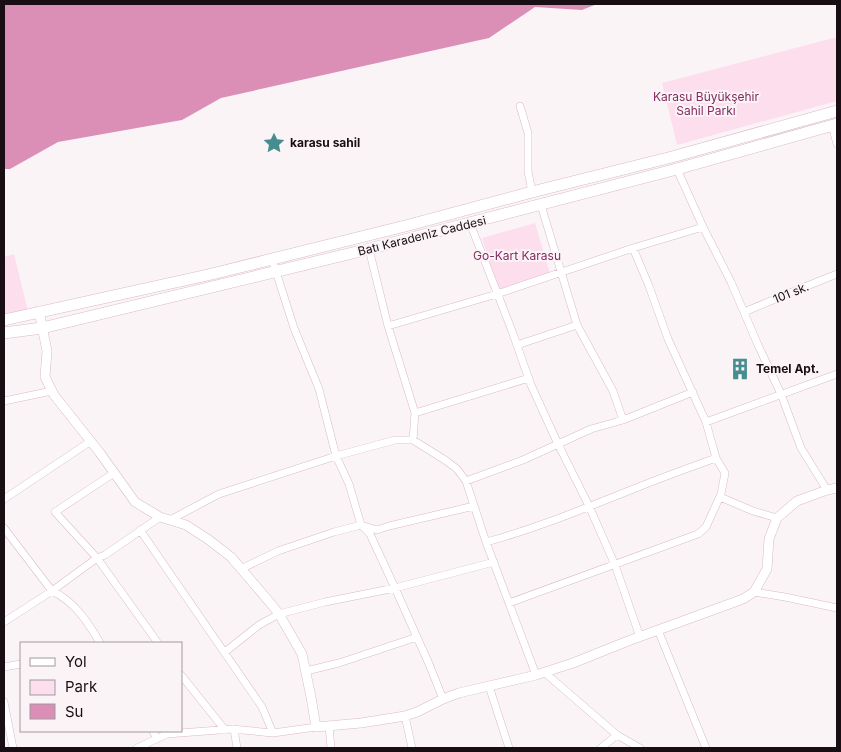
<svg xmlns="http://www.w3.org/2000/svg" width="841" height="752" font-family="Inter,sans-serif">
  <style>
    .green { fill: #fddeed }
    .water { fill: #db8fb7 }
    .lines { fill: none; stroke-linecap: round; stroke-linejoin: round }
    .minor-casing { stroke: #dabaca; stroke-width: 8 }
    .tertiary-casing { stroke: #dabaca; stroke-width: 10 }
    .primary-casing { stroke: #dabaca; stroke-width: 12 }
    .minor { stroke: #fff; stroke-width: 7 }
    .tertiary { stroke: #fff; stroke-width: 9 }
    .primary { stroke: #fff; stroke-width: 11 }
    .labels { text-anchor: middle; stroke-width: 4; stroke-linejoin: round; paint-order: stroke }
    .park-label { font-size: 12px; fill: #842b61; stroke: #fbf4f7 }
    .poi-label { font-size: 12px; font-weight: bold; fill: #190e14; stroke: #fbf4f7; text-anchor: start }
    .street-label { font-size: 12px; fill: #190e14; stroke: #fbf4f7 }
  </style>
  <rect width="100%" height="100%" fill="#fbf4f7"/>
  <path class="green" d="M837,37V101L677,145L662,83Z
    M535,223L550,273L498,290L482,238Z
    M14,254L29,315L4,321V257Z"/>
  <path class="water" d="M4,4H597L582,10L535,7L489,38L221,98L182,120L58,142L10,169H4Z"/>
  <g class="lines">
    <g class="minor-casing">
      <path id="minor" d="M520,106L528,133V171L532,192
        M832,125L837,144
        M676,167L703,227L731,282L758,345L781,394L801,448L827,490
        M470,223L512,331L531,385L558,444L589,506L615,565L640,637
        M369,249L388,326L415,413L413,440
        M272,259L294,328L319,389L336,456L349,484L361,525L370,534L395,588L429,664L443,699
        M744,312L792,292L837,274
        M577,325L613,391L623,420
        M388,326L497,294L633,248L703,227
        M517,345L577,325L541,205
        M4,401L52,391
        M415,413L529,378
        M706,422L837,374
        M114,473L55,512L97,558L158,643
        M466,481L523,460L591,429L623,420L693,392
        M720,497L753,511L777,518
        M4,499L91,441
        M170,520L219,494L336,456L395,440H413L445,460L457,469L466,481L486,542L536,675
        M4,528L52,591C74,601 88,622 100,643
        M140,530L262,707L273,733
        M486,542C539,528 590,506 641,486C666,476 691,467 716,458
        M241,569L278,551L334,532L361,525L377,530L389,526L474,506
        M754,592L785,597L837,608
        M509,603L698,534L706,527L721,494L725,473L716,458L706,422L668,339L649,286L633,248
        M4,622L52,591L97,558L105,555L160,517
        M658,630L706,748
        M225,652L259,625L279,614L325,602L395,588L494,562
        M4,667L21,664
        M306,671L339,663L417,637
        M544,672L617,735
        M181,675L225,730
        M489,686L509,748
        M4,702L13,748
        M405,716L412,748
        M329,726L331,748
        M234,729L237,748
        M153,731L157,739
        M137,748L167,734L232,729L273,733L316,727
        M601,748L617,735L640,748"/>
    </g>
    <g class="tertiary-casing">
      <path id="tertiary" d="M39,311L47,351L45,377L54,395L100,453L135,502L160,517L186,525L209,540L231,557L272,605L279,614L302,654L311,697L316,727L361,723L405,716L417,712L443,699L459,693L536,675L573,663L628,641L743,599L754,592L767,569L769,539L777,518L797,501L827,490L837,488"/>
    </g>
    <g class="primary-casing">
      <path id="primary" d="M4,320L212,274L409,225L532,192L672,157L837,111
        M4,333L42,328L369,249L677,169L837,124"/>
    </g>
    <use href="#minor" class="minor"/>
    <use href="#tertiary" class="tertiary"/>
    <use href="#primary" class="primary"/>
  </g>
  <defs>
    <g id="sight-bare" transform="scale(1.725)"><path d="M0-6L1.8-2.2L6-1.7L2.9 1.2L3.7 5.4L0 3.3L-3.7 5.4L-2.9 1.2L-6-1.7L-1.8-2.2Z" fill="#458d8e" stroke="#fbf4f7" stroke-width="2.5" paint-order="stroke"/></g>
    <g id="building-bare" transform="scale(1.725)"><path d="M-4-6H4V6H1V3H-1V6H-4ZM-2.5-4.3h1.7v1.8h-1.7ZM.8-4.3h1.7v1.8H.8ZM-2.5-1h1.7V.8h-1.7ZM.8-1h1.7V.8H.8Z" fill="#458d8e" stroke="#fbf4f7" stroke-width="2.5" paint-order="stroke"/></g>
  </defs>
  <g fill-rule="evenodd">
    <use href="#sight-bare" x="274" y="143"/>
    <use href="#building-bare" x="740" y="369"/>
  </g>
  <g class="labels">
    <g class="park-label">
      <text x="706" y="101">Karasu Büyükşehir<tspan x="706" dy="14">Sahil Parkı</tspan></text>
      <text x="517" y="260">Go-Kart Karasu</text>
    </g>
    <g class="poi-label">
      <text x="290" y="147">karasu sahil</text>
      <text x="756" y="373">Temel Apt.</text>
    </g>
    <g class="street-label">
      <text transform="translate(422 236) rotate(-14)" y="4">Batı Karadeniz Caddesi</text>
      <text transform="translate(791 293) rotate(-22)" y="4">101 sk.</text>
    </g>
  </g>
  <rect width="841" height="752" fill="none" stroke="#190e14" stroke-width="10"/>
  <rect x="20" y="642" width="162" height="90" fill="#fbf4f7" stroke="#a1989c"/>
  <rect x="30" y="658" width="25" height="8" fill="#ffffff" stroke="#a1989c"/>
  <text x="65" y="667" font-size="15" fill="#190e14">Yol</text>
  <rect x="30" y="680" width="25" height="15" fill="#fddeed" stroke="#a1989c"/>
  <text x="65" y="692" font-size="15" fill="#190e14">Park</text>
  <rect x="30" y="704" width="25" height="15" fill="#db8fb7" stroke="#a1989c"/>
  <text x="65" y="717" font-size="15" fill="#190e14">Su</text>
</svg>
